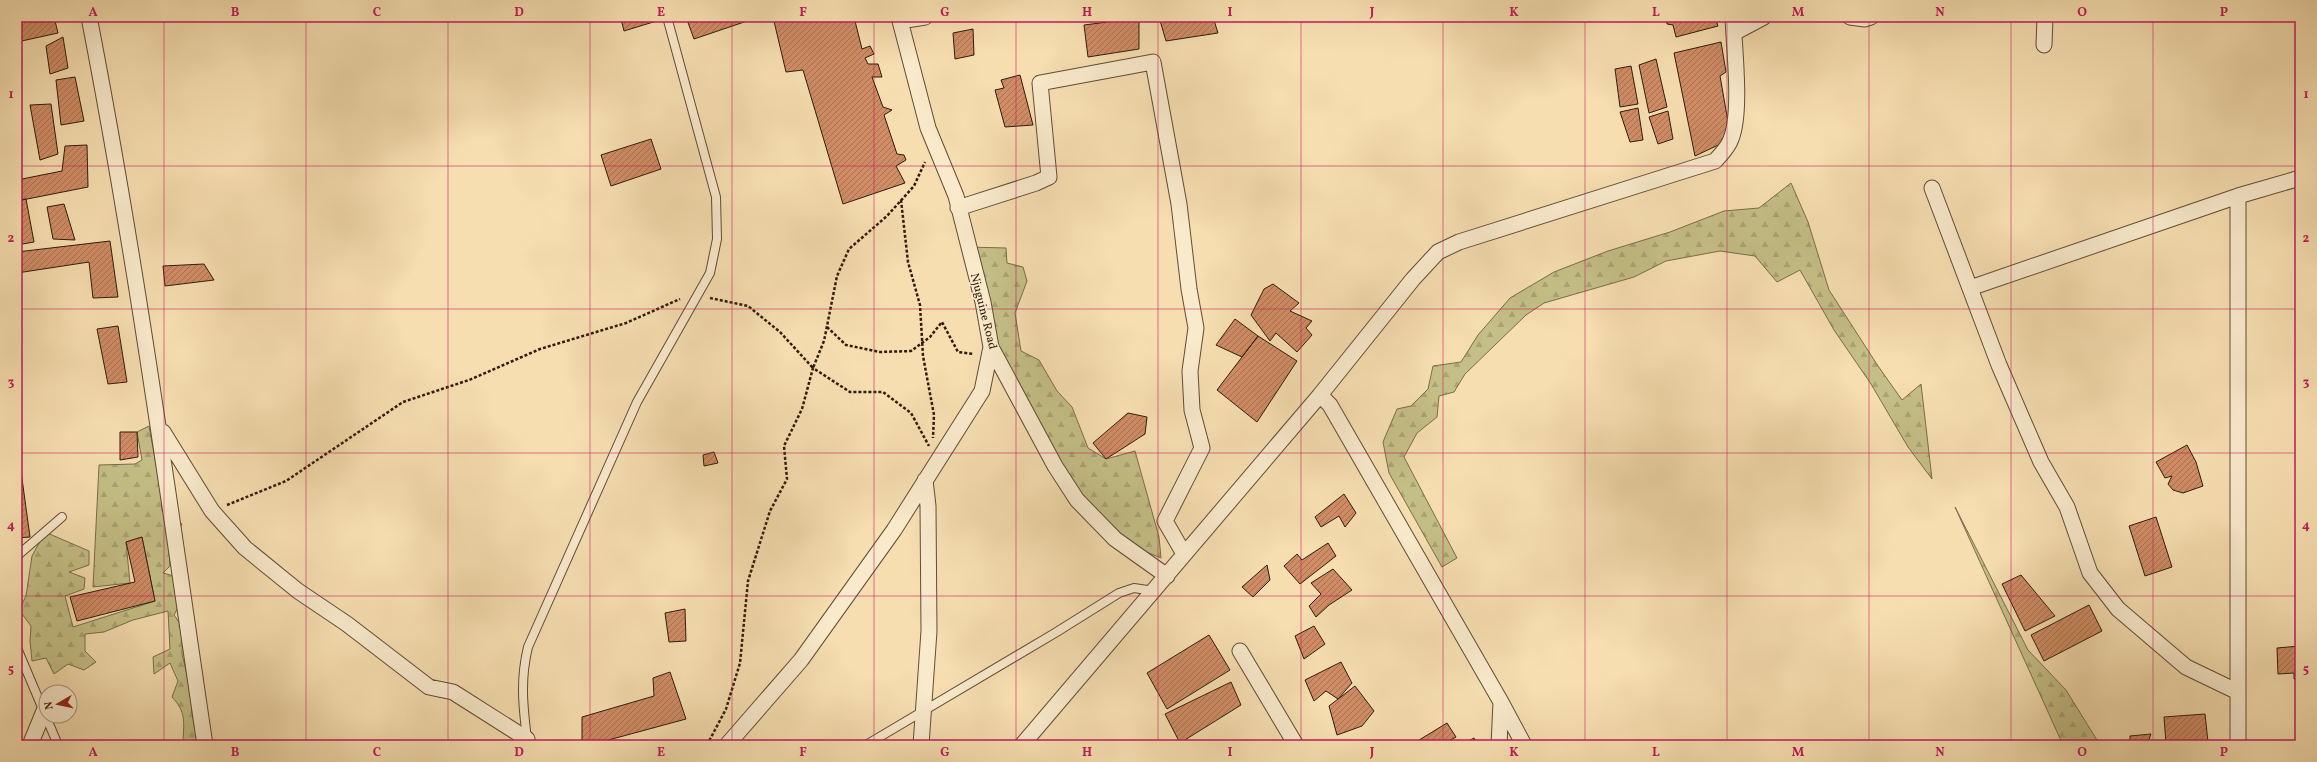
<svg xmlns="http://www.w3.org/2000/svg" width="2317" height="762" font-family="Vollkorn,serif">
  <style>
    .forest { fill: url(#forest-firs); stroke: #7a6d49 }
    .building { fill: url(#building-hatch); stroke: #2f1b0c }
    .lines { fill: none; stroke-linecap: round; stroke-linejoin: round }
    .lane-casing { stroke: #614c35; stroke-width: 10 }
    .street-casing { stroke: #614c35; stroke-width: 17 }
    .path { stroke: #2f1b0c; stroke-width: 2.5; stroke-dasharray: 3 2; stroke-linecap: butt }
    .lane { stroke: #f9eacc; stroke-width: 8 }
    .street { stroke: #f9eacc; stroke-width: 15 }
    .grid { fill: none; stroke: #c2185b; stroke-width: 1; stroke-opacity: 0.55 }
    .labels { text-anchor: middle; stroke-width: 3; stroke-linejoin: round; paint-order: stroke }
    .street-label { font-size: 12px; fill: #2f1b0c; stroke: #f9eacc }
    .neatline { fill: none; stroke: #c2185b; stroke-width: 1.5 }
    .grid-label { font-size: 13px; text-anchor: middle; font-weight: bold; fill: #c2185b }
  </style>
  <defs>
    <pattern id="forest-firs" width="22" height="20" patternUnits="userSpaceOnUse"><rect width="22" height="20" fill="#c4bf86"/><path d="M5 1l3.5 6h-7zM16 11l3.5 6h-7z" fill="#a9a472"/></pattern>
    <pattern id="building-hatch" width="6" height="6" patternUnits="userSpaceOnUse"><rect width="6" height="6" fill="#d08c65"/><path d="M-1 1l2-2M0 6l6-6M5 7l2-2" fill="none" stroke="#a97252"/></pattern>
  </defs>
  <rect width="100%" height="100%" fill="#f6deb0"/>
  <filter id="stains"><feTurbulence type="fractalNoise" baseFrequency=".005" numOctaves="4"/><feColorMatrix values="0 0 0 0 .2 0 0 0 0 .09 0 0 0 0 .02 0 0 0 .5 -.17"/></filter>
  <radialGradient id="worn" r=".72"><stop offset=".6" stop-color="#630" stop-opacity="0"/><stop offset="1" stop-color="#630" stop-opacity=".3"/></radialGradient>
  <path class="forest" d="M1791,183L1808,222L1829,290L1878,366L1902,400L1921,384L1932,479L1908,447L1871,384L1834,330L1800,270L1777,282L1755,256L1720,251L1666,261L1634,277L1544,303L1526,315L1465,374L1454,392L1439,396L1437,417L1417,433L1404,457L1457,558L1442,567L1389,473L1383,442L1397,409L1411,406L1428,389L1433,366L1461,362L1478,335L1510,298L1554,272L1608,251L1670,232L1724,211L1759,208Z
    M968,247L1006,248L1007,263L1023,267L1027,281L1015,313L1021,351L1039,360L1057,391L1072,407L1088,448L1106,459L1135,451L1159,537L1161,558L1115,539L1077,500L991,347Z
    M149,426L161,492L162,511L182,524L169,550L170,566L163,573L174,576L184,596L174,615L183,628L182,654L190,687L192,713L197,741H183C184,721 186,712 172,697L178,681L170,663L154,674L153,657L170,649L168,611L133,620L104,632L85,634V651L96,662L84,670L68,664L54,674L46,658L32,661L30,641L31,626L19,610L26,596L32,556L45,532L89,551V565L69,572L85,578L84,589L65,596L73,627L155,601L142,537L126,542L130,583L93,587L99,465L135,464L142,460L137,432Z
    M1955,507L2028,650L2066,690L2100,745H2063Z"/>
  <path class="building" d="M29,17H54L58,33L17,42V19Z
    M626,17H662L663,19L624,31L621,19Z
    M686,17H759L694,39Z
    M773,17H854L862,49L870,46L874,54L865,58L868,64H878L882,77H872L883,107L892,110L884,115L897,154L904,155L906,160L896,166L905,183L843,204L803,70L786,72Z
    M1159,17H1213L1218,33L1166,41Z
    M1666,17H1718H1715L1718,26L1676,37L1673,25L1667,24Z
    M1139,18V49L1088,57L1084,25Z
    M973,29L974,55L955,59L953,33Z
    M63,37L68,68L50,74L46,46Z
    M1721,42L1726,72L1720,76L1731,139L1695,156L1674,53Z
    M1656,59L1667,107L1649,113L1639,65Z
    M1631,66L1638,104L1620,107L1615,69Z
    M1020,75L1033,125L1005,127L995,90L1004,88L1001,80Z
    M75,77L84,121L61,125L56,80Z
    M51,104L58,154L40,160L30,105Z
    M1638,108L1643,140L1630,142L1620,112Z
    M1668,111L1673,139L1658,144L1649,117Z
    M651,139L661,169L611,186L601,155Z
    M87,145L88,187L17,201V180L62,171L65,146Z
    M26,199L34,242L17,245V201Z
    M64,204L75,240L53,239L47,207Z
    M110,241L118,297L93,298L89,262L17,273V252Z
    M204,264L214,280L165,286L163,266Z
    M1273,284L1299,303L1290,311L1312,321L1306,328L1312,335L1297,352L1276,333L1270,341L1251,315L1264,289Z
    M1235,319L1258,336L1242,357L1216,345Z
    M118,326L127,382L108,384L97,329Z
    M1258,336L1297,361L1257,422L1217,390Z
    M1128,413L1147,417L1145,434L1106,459L1093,443Z
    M120,432H137L138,457L120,460Z
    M17,442L30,537L17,538Z
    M2187,445L2196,462L2203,486L2183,493L2173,490L2168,484L2172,476L2165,478L2156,462Z
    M714,452L718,463L704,466L703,455Z
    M1344,494L1356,513L1345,527L1339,516L1321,527L1315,517Z
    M2156,517L2172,567L2145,576L2129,526Z
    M142,537L155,601L77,621L70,597L135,582L126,542Z
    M1328,543L1336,556L1300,584L1284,566L1297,554L1302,560Z
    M1267,565L1270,580L1253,597L1242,587Z
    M1333,569L1352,590L1329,605L1316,617L1309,606L1321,594L1311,583Z
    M2021,575L2055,616L2025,631L2002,584Z
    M2089,605L2102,631L2044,661L2031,635Z
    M685,609L686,641L669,642L665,613Z
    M1314,626L1325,644L1304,659L1295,636Z
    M1209,635L1230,670L1167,709L1147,673Z
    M2300,646V679H2294V673L2278,674L2277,648Z
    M1341,662L1352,683L1338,699L1326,691L1314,701L1305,680Z
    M670,672L686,719L590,745H582V717L654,696L653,678Z
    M1231,682L1241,705L1180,743L1165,714Z
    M1355,686L1374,711L1362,726L1337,735L1329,706Z
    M2205,714L2208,742L2166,744L2164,717Z
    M1447,723L1456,737L1442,745H1411Z
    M2151,734L2147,745H2130V736Z
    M1474,738L1478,745H1461Z"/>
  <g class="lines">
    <g class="lane-casing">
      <path id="lane" d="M17,556L62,517
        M17,648L58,745
        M527,739C523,706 520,680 528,647L637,402L710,273L717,239L716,197L667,17
        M866,745L1055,633L1119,593L1134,588L1154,591"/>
    </g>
    <g class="street-casing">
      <path id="street" d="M89,17C136,258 169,502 205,745
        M899,17L928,128L956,196L983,302L991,347L1055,466L1077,500L1115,539L1167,576
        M1850,17L1865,19L1871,17
        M900,21L925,17
        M1734,33L1764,17
        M2044,45L2045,17
        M1932,188L1999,365L2041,462L2067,507L2090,573L2118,609L2186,667L2238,692
        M958,208L1036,183L1049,177L1040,83L1153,62L1179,204L1189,289L1196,328L1190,371L1192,410L1202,448L1165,521L1184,554
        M1970,288L2238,196
        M1320,395L1413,279L1438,252L1459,242L1715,161C1721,154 1728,148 1731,139C1742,111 1734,49 1733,17
        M163,432L212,511L245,548L298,591L347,624L429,687L453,692L527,739
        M1240,651L1296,745
        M30,745L44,711
        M727,745L801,660L894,530L982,391L991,347
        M921,745L929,631L928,506L925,480
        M1022,745L1320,395L1330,405L1501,702L1524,745
        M1499,745L1501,702
        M2238,745V196L2300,178"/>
    </g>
    <path class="path" d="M901,200L908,262L920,305L923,356L934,415L933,438
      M710,298L748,306L780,332L813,368L824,341L837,276L849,249L887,216L914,186L925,162
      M827,327L846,345L880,352L911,351L930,337L942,322L958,352L974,354
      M227,505L286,481L403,402L469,380L540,349L626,323L680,299
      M707,745L726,709L740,663L748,581L770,511L787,479L784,446L802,409L813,368L850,392H883L911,413L929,446"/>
    <use href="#lane" class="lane"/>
    <use href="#street" class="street"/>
  </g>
  <path class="grid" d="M164,17V745M306,17V745M448,17V745M590,17V745M732,17V745M874,17V745M1016,17V745M1158,17V745M1301,17V745M1443,17V745M1585,17V745M1727,17V745M1869,17V745M2011,17V745M2153,17V745M17,166H2300M17,309H2300M17,453H2300M17,596H2300"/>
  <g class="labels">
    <g class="street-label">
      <text transform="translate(984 311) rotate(76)" y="4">Njuguine Road</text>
    </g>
  </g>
  <rect width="2317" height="762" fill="none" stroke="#f6deb0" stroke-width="44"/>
  <g transform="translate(58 704) rotate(261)"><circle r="19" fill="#f9eacc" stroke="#a8977f"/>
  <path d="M0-3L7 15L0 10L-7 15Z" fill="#8f2418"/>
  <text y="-6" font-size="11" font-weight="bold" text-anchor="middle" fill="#2f1b0c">N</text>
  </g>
  <rect x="22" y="22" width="2273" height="718" class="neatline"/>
  <g class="grid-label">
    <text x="93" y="16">A</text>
    <text x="235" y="16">B</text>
    <text x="377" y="16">C</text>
    <text x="519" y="16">D</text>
    <text x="661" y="16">E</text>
    <text x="803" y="16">F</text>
    <text x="945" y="16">G</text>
    <text x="1087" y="16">H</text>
    <text x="1230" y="16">I</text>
    <text x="1372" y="16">J</text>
    <text x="1514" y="16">K</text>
    <text x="1656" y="16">L</text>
    <text x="1798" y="16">M</text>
    <text x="1940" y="16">N</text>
    <text x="2082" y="16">O</text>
    <text x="2224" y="16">P</text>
    <text x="11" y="98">1</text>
    <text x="2306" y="98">1</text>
    <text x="11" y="242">2</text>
    <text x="2306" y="242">2</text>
    <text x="11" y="386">3</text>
    <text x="2306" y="386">3</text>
    <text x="11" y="529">4</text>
    <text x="2306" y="529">4</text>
    <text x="11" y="673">5</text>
    <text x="2306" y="673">5</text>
    <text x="93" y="756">A</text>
    <text x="235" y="756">B</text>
    <text x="377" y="756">C</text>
    <text x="519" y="756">D</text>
    <text x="661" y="756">E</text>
    <text x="803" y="756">F</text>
    <text x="945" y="756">G</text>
    <text x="1087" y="756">H</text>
    <text x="1230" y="756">I</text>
    <text x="1372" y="756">J</text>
    <text x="1514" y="756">K</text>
    <text x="1656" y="756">L</text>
    <text x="1798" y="756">M</text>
    <text x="1940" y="756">N</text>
    <text x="2082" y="756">O</text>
    <text x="2224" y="756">P</text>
  </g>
  <rect width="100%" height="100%" filter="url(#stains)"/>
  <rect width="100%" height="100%" fill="url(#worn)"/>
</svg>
